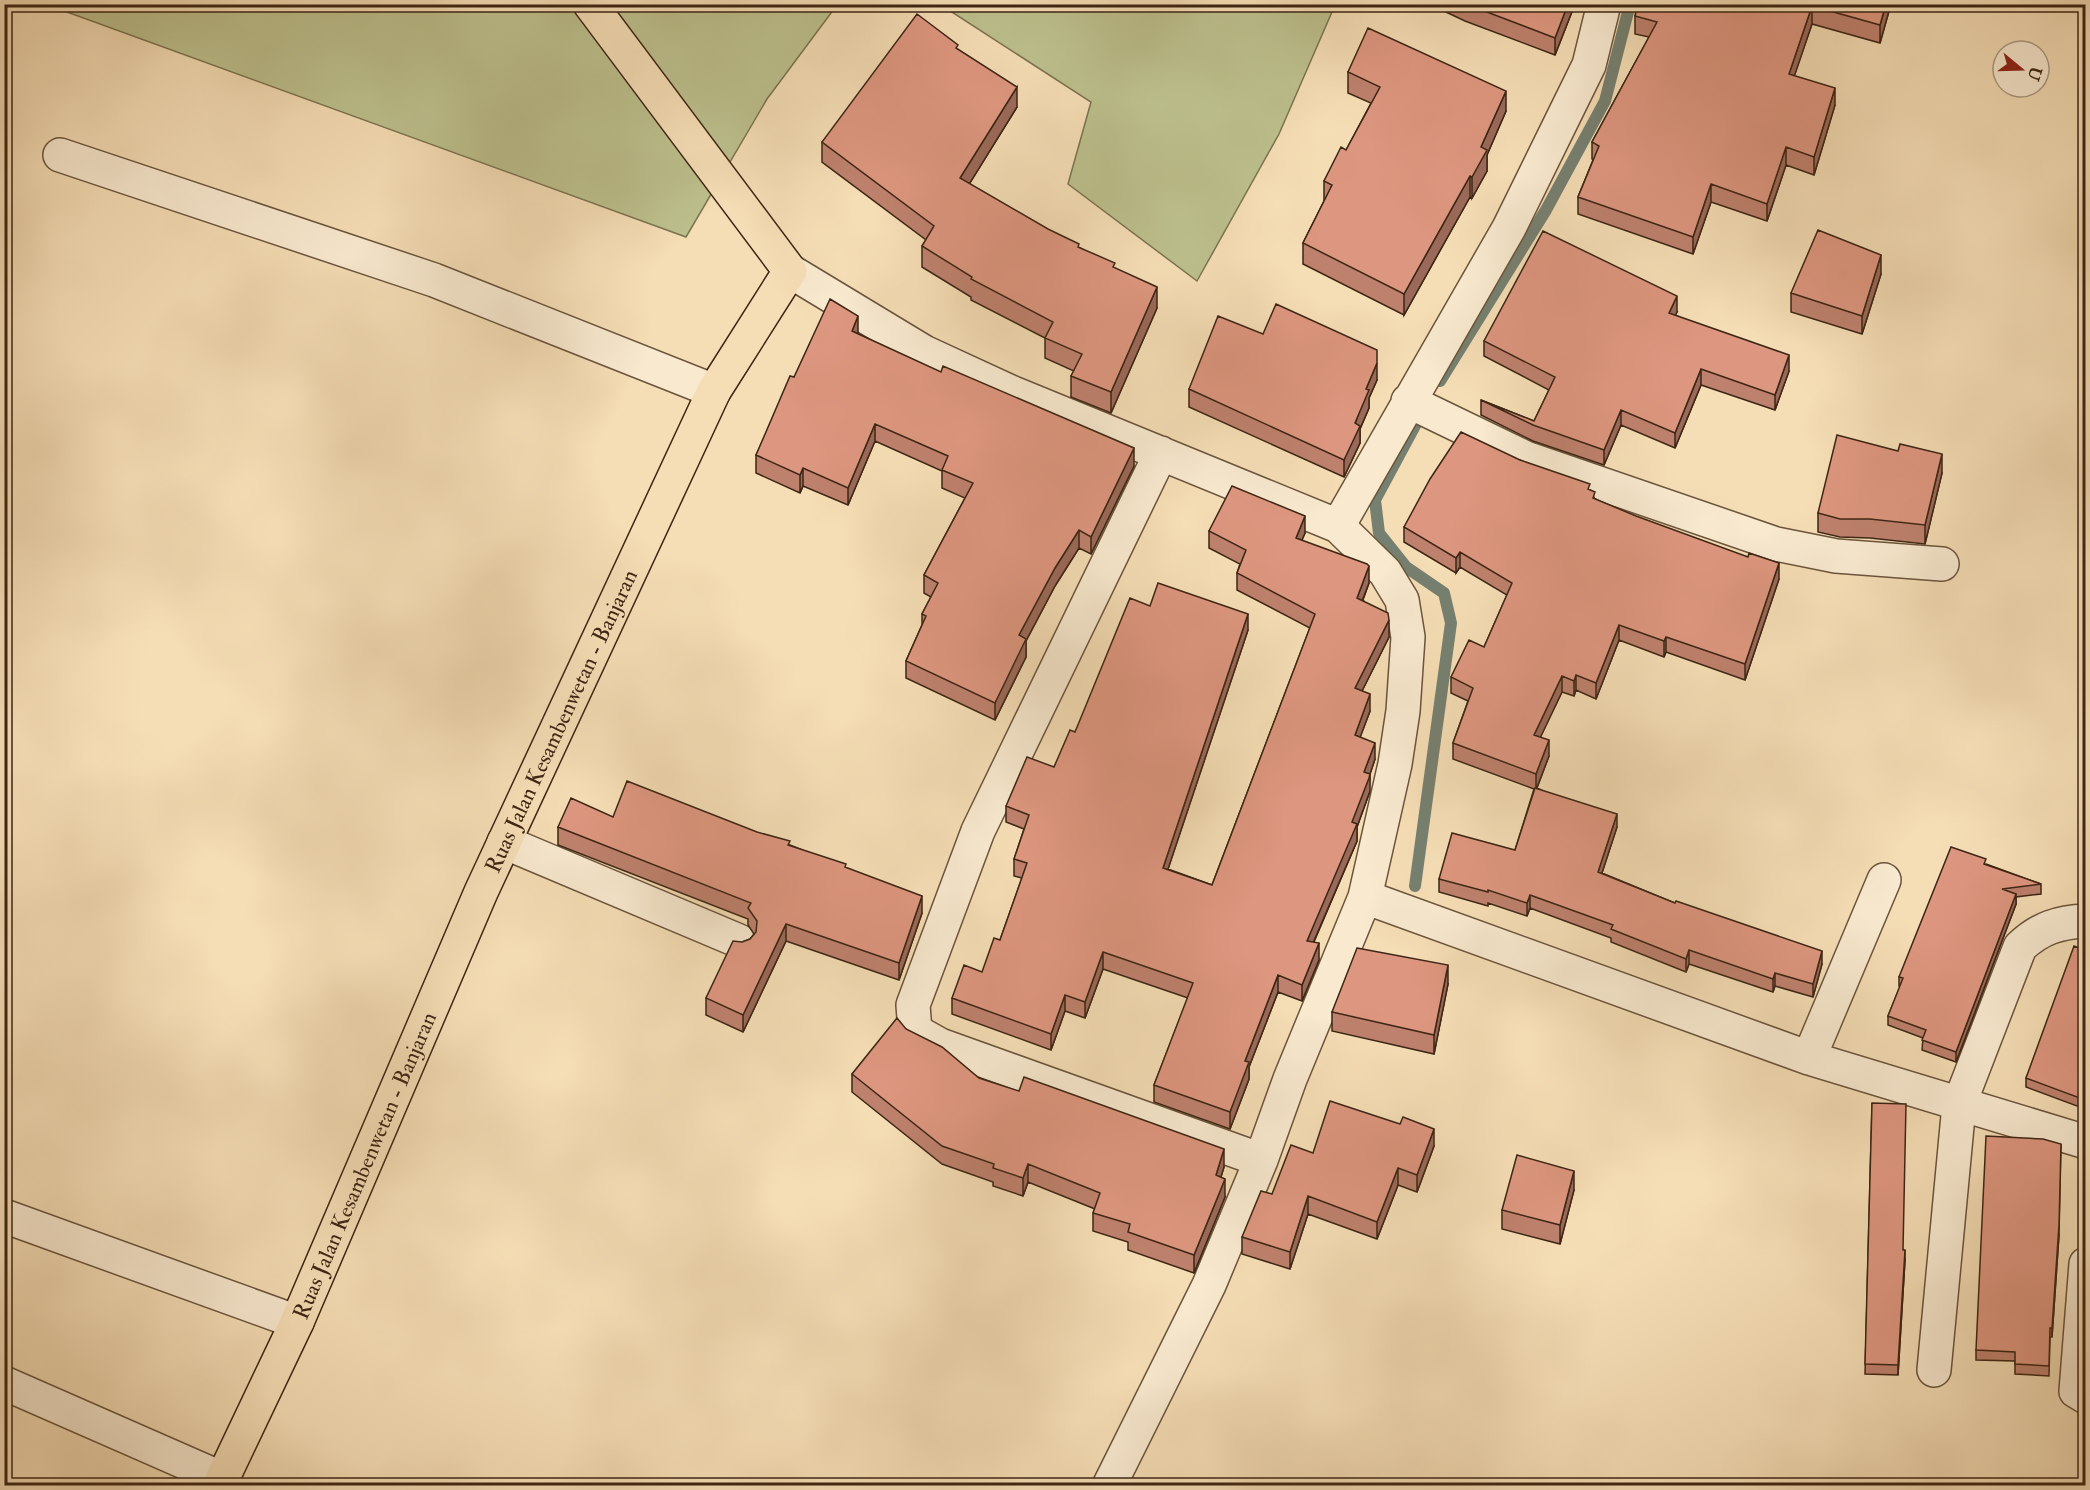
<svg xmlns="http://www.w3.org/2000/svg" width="2090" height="1490" font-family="'IM FELL Double Pica',serif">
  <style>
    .green { fill: #bcc08d; stroke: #7c7350; stroke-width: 1.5 }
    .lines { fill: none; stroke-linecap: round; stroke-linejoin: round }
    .stream { stroke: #768070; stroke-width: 12 }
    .minor-casing { stroke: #6b543c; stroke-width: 36 }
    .major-casing { stroke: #3d2614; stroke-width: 36 }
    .minor { stroke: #f8e9cf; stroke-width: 33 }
    .major { stroke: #f5ddb5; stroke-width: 33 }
    .wall { fill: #be816d; stroke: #3d2614; stroke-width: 1.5 }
    .shaded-wall { fill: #9b6959; stroke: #3d2614; stroke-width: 1.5 }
    .building { fill: #dd967f; stroke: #3d2614; stroke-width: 1.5 }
    .labels { text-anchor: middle; stroke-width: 4.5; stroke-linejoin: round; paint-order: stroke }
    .street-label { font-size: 22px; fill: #3d2614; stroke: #f8e9cf }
  </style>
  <rect width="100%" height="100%" fill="#f5ddb5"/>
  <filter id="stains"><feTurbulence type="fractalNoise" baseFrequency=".00333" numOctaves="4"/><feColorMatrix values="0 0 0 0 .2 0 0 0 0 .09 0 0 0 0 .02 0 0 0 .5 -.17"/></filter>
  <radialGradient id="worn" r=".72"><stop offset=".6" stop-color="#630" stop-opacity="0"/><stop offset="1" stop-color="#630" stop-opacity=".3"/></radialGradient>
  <path class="green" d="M45,4L837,5L767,99L686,237Z
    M941,5H1335L1279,134L1197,281L1068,184L1091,102Z"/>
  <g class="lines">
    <path class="stream" d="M1440,381L1546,210L1605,101L1630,4
      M1415,886L1451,623L1444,593L1406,567L1379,533L1375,500L1424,409"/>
    <g class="minor-casing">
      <path id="minor" d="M60,155L434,280L714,391
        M790,271L924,352L1013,393L1338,526L1385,572L1402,600L1408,637L1403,711L1395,764L1365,897L1290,1079L1261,1160L1209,1285L1109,1486
        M1408,401L1526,458L1776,544L1836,556L1942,564
        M1161,453L978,831L913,1005L915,1031L940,1045L1261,1160
        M1338,526L1509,228L1589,65L1604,4
        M504,842L739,941
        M1365,897L1809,1058L2086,1142
        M1809,1058L1884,880
        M4,1216L297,1322
        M2086,1264L2076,1391L2086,1397
        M1934,1370L1959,1105L2020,947C2040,928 2059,922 2086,921
        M4,1383L223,1479"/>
    </g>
    <g class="major-casing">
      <g id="major">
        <path id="s1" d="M219,1486L297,1322L481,892L714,391L790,271L590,4"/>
      </g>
    </g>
    <use href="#minor" class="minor"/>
    <use href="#major" class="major"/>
  </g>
  <path class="wall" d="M1429,4H1573V9L1555,55L1465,21Z
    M1638,4H1891L1880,43L1812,24L1794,76L1835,105L1814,175L1786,165L1767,221L1711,202L1693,254L1578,214V197L1593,160L1592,159V142L1649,37L1635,34V16Z
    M958,50L1017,107L969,184L1115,268L1157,308L1111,413L1071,397V376L1074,371L1045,358V338L971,300V297L922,267V246L926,240L822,162V142Z
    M1348,72L1506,111L1487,155V171L1472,198L1470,197L1404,315L1303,264V243L1324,201V181L1346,150L1371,103L1348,93Z
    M1881,274L1862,334L1791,312V293Z
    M1677,312L1675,315L1789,371L1775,410L1701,385L1675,448L1621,425L1604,465L1533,441L1481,415V400L1534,421L1549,390L1484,356V341Z
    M858,334L1134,466L1091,554L1079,548L1055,586L1026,641V657L995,720L906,678V661L922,625V614L931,597L924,593V575L965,498L942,488V471L875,441L848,505L803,486L800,493L756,473V455L794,377Z
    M1377,380L1369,398V408L1360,429V443L1344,477L1189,407V389Z
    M1520,460L1590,490L1595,499L1779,579L1745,680L1666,652L1664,657L1619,640L1596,699L1576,690L1574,696L1562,692L1540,737L1549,756L1537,788L1617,827L1602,873L1822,964L1813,997L1775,986L1773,992L1689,964L1686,972L1611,942V938L1530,908L1527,916L1488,903V906L1439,892V879L1515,850L1534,789L1453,759V743L1468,701L1451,693V677L1484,647L1507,595L1460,567L1456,573L1404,542V527Z
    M1942,473L1925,544L1870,538L1840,537L1818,532V513Z
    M1209,531L1305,533L1301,540L1369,583L1363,600L1389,637L1362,691L1370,711L1360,737L1375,759L1370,774L1369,794L1357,827V841L1314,942L1319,960L1302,1001L1278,992L1249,1067V1079L1230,1129L1154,1102V1085L1188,998L1103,969L1085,1018L1065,1011L1051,1050L952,1014V998L982,972L1000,940L1022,878L1014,876V859L1024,829L1006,822V806L1054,767L1150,606L1248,630L1168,869L1212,885L1310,628L1237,590V573L1240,564L1209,548Z
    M613,817L790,845L846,868L922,913L899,980L786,941L743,1032L706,1015V998L742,942L750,939L754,934L748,925V919L558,845V827Z
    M1986,864L2041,884V894L2016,897V904L1956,1062L1922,1050L1923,1038L1888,1025V1016L1900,987L1899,986V977Z
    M2085,950V1109L2026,1087V1078Z
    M1448,984L1434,1054L1332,1031V1012Z
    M906,1029L979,1078L1224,1167L1221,1177L1225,1197L1194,1273L1128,1250V1242L1093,1231V1213L1095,1209L1028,1182L1023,1196L993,1186V1182L942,1164L852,1092V1074Z
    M1872,1103L1905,1260L1898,1375L1865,1374Z
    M1434,1146L1417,1192L1398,1185L1377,1239L1308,1214L1290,1269L1242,1254V1237L1272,1194L1313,1153Z
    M1574,1190L1560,1244L1502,1229V1210Z
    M2059,1235L2052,1337H2050L2049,1376L2015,1374V1361L1976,1360V1350Z"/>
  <path class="shaded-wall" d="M1568,4H1573V9L1555,55V38Z
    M1886,4H1891L1880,43V25Z
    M1812,6V24L1789,92V74Z
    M1017,87V107L960,199V178Z
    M1835,88V105L1814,175V157Z
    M1506,91V111L1487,155V171L1472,198V177L1481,147Z
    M1786,147V165L1767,221V204Z
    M1470,176V197L1404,315V294Z
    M1711,184V202L1693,254V237Z
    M1881,255V274L1862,334V316Z
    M1157,287V308L1111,413V392Z
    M1677,296V312L1669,328V313Z
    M858,316V334L852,331Z
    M1789,355V371L1775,410V395Z
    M1377,363V380L1369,398V408L1360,429V443L1344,477V460L1366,389Z
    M1701,369V385L1675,448V433Z
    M1621,410V425L1604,465V450Z
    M875,424V441L848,505V488Z
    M1134,448V466L1091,554V537Z
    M1942,454V473L1925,544V525Z
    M803,468V486L800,493V475Z
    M1305,516V533L1296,555V538Z
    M1079,530V548L1055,586L1026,641V657L995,720V703L1019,635L1055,568Z
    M1460,552V567L1456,573V558Z
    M1779,563V579L1745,680V664Z
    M1369,566V583L1357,614V598Z
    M1248,614V630L1163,884V868Z
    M1389,620V637L1355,705V688Z
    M1619,625V640L1596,699V683Z
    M1666,637V652L1664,657V641Z
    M1576,675V690L1574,696V681Z
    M1562,676V692L1534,751V735Z
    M1370,694V711L1355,751V735Z
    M1549,740V756L1536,790V774Z
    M1375,743V759L1370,774V791L1357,827V841L1307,957V941L1352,822L1364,772Z
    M1617,814V827L1598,885V872Z
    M2016,894V904L1956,1062V1052Z
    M1530,895V908L1527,916V903Z
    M922,896V913L899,980V963Z
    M786,924V941L743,1032V1015Z
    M1319,943V960L1302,1001V985Z
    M1689,950V964L1686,972V959Z
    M1822,951V964L1813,997V984Z
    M1103,952V969L1085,1018V1002Z
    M1448,965V984L1434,1054V1035Z
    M1775,973V986L1773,992V979Z
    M1278,975V992L1249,1067V1079L1230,1129V1112L1245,1061Z
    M1065,995V1011L1051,1050V1034Z
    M1434,1129V1146L1417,1192V1175Z
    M2061,1144L2059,1235L2052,1337V1328Z
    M1224,1149V1167L1216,1193V1175Z
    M1028,1164V1182L1023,1196V1178Z
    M1398,1168V1185L1377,1239V1222Z
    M1574,1171V1190L1560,1244V1225Z
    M1225,1179V1197L1194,1273V1255Z
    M1308,1196V1214L1290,1269V1252Z
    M1905,1250V1260L1898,1375V1365Z"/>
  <path class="building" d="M1466,4H1568L1555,38Z
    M1638,4H1886L1880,25L1812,6L1789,74L1835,88L1814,157L1786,147L1767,204L1711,184L1693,237L1578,197L1599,146L1592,142L1657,22L1635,16Z
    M917,14L958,45L956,48L1017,87L960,178L1048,229L1079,244L1078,247L1115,263L1113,267L1157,287L1111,392L1071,376L1082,354L1045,338L1053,322L971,279L972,277L922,246L934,226L822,142Z
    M1368,28L1506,91L1481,147L1487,150L1472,177L1470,176L1404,294L1303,243L1332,185L1324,181L1341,147L1346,150L1380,87L1348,72Z
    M1818,230L1881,255L1862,316L1791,293Z
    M1543,231L1677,296L1669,313L1789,355L1775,395L1701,369L1675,433L1621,410L1604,450L1533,425L1481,400L1534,421L1555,377L1484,341Z
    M830,299L858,316L852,331L941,372L943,366L1134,448L1091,537L1079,530L1055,568L1019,635L1026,639L995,703L906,661L926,616L922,614L938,583L924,575L973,483L942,470L948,456L875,424L848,488L803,468L800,475L756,455L790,376L794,377Z
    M1276,304L1377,350V363L1366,389L1369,390L1355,423L1360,426L1344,460L1189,389L1218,316L1263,334Z
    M1461,432L1520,460L1590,484L1588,489L1595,492L1593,498L1636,516L1748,557L1749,553L1779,563L1745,664L1666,637L1664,641L1619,625L1596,683L1576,675L1574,681L1562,676L1534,735L1549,740L1536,774L1453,743L1473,688L1451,677L1469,640L1484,647L1512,583L1460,552L1456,558L1404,527L1430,479Z
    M1837,435L1898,451L1900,444L1942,454L1925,525L1870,519H1840L1818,513Z
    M1232,486L1305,516L1296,538L1367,564L1369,566L1357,598L1388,613L1389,620L1355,688L1370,694L1355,735L1375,743L1364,772L1370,774L1369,778L1352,822L1357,824L1307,941L1319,943L1302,985L1278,975L1245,1061L1249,1062L1230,1112L1154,1085L1193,983L1103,952L1085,1002L1065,995L1051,1034L952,998L964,965L982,972L994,938L1000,940L1027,863L1014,859L1029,815L1006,806L1027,757L1054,767L1070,730L1075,732L1130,598L1150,606L1158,583L1248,614L1163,868L1212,885L1315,614L1237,573L1246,550L1209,531Z
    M627,781L757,832L790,841L788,845L846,864L845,867L922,896L899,963L786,924L743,1015L706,998L733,941L742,942L750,939L756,932L757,921L748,908L751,903L558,827L571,798L613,817Z
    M1535,788L1617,814L1598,872L1675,903L1676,901L1822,951L1813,984L1775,973L1773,979L1689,950L1686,959L1611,929L1613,925L1530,895L1527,903L1488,890V892L1439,879L1452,833L1515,850Z
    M1951,847L1986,859L1984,864L2041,884L2002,889L2016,894L1956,1052L1922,1040L1926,1030L1888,1016L1903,978L1899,977Z
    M2074,946L2085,950V1100L2026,1078Z
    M1357,948L1448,965L1434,1035L1332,1012Z
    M897,1018L906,1029L942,1047L979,1078L1019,1091L1024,1077L1224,1149L1216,1175L1225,1179L1194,1255L1128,1232L1130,1224L1093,1213L1100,1193L1028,1164L1023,1178L993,1168L994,1164L942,1146L852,1074Z
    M1330,1101L1400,1124L1403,1117L1434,1129L1417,1175L1398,1168L1377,1222L1308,1196L1290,1252L1242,1237L1261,1191L1272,1194L1291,1145L1313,1153Z
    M1872,1103L1906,1104L1903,1250H1905L1898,1365L1865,1364Z
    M1986,1136L2043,1139L2061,1144L2059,1225L2052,1328H2050L2049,1366L2015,1364V1352L1976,1350Z
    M1517,1155L1574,1171L1560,1225L1502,1210Z"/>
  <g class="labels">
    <g class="street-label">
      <text dy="8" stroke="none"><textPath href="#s1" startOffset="838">Ruas Jalan Kesambenwetan - Banjaran</textPath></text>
      <text dy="8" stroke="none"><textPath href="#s1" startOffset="352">Ruas Jalan Kesambenwetan - Banjaran</textPath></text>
    </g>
  </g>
  <rect width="2090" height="1490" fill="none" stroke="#f5ddb5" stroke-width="24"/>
  <rect x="6" y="6" width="2078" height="1478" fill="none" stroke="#3d2614" stroke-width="3"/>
  <rect x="12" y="12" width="2066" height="1466" fill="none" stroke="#3d2614" stroke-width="1.5"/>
  <g transform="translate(2021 69) rotate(109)"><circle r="28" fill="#f8e9cf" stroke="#ad9b84" stroke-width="1.5"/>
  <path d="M0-4.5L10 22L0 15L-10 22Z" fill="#8f2418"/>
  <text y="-9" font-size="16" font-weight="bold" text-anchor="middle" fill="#3d2614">U</text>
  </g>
  <rect width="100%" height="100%" filter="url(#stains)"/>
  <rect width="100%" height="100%" fill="url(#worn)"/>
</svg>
